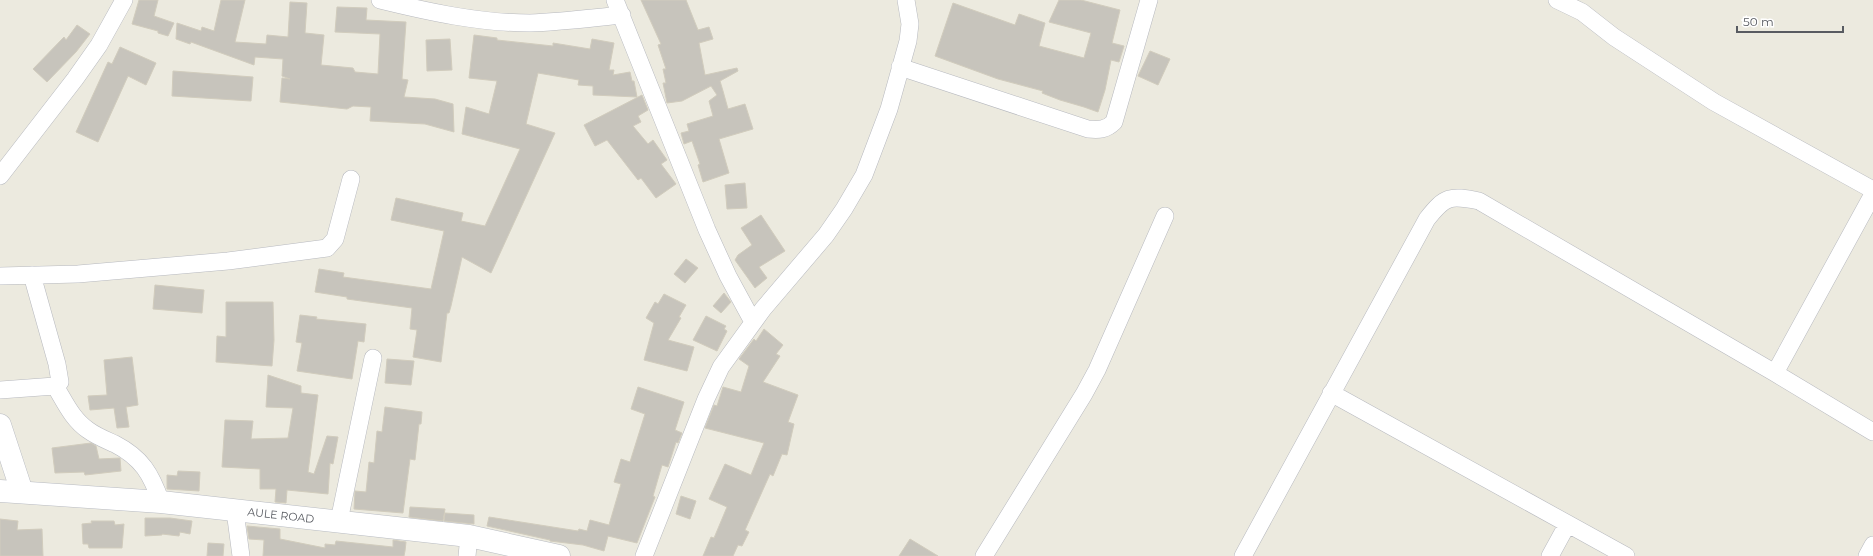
<svg xmlns="http://www.w3.org/2000/svg" width="1873" height="556" font-family="Montserrat,sans-serif">
  <style>
    .building { fill: #c7c4bc; stroke: #d1ccbd }
    .lines { fill: none; stroke-linecap: round; stroke-linejoin: round }
    .street-casing { stroke: #b7b9bf; stroke-width: 18 }
    .secondary-casing { stroke: #b8bbc2; stroke-width: 23 }
    .street { stroke: #fff; stroke-width: 17 }
    .secondary { stroke: #fff; stroke-width: 22 }
    .labels { text-anchor: middle; stroke-width: 3; stroke-linejoin: round; paint-order: stroke }
    .street-label { font-size: 11px; fill: #585b61; stroke: #fff }
  </style>
  <rect width="100%" height="100%" fill="#eceadf"/>
  <path class="building" d="M139,0H158L154,16L174,23L168,36L158,33V31L132,24Z
    M221,0H245L235,42L266,44L267,35L288,37L290,2L307,3L305,33L324,35L321,65L353,68L355,72L378,74L380,34L335,32L337,7L367,8L366,20L406,22L402,79L408,80L404,97L435,99L453,104L454,132L425,124L370,121L371,107L353,106L347,109L280,102L282,78L290,79L282,76L283,59L255,57L254,65L191,42L190,44L176,39L177,23L201,31L202,27L214,31Z
    M641,0H686L698,30L709,27L713,39L699,43L705,75L737,68L738,71L720,81L723,91L728,109L745,104L753,129L719,139L729,173L703,182L698,165L700,164L692,141L684,144L681,133L689,131L687,124L713,116L709,101L717,95L711,86L682,101L667,103L663,83H666L663,69H666L658,45L661,44Z
    M1059,0H1081L1120,10L1112,43L1124,46L1119,62L1111,60L1105,90L1098,112L1084,107L1060,100L1042,93L1043,91L998,79L935,56L953,3L1015,25L1019,14L1045,23L1039,46L1084,58L1091,33L1049,22Z
    M77,25L90,34L76,52L47,82L33,69L64,37L66,40Z
    M474,35L497,38V40L553,46V43L590,49L592,39L614,43L609,70H614L613,75L630,72L632,81H634L637,97L593,95V86L578,85L579,80L538,73L526,124L555,133L491,273L462,257L451,306L449,313H447L441,362L413,357L417,330L410,329L412,308L347,299V297L315,292L319,269L344,273L343,277L431,289L444,231L391,220L396,198L463,213L461,221L485,226L520,149L462,134L466,107L489,114L497,81L469,78Z
    M450,39L452,70L427,71L426,40Z
    M120,47L156,63L146,85L128,76L98,142L76,132L108,62L112,64Z
    M1150,51L1170,59L1158,85L1138,76Z
    M173,71L253,77L251,101L172,96Z
    M642,95L648,110L638,116L641,122L633,126L648,144L653,140L667,160L661,164L676,184L656,198L641,178L638,180L607,140L595,146L584,125Z
    M745,183L747,208L727,209L725,185Z
    M761,215L785,251L759,267L767,278L755,288L735,260L738,255L752,245L741,228Z
    M686,259L698,268L685,283L674,274Z
    M155,285L204,290L202,313L153,309Z
    M724,293L731,302L721,313L713,306Z
    M664,294L686,305L679,317L681,318L668,340L694,347L687,371L644,360L654,323L646,318L655,302L658,304Z
    M226,302H273L274,340L272,366L216,362L217,336L226,337Z
    M300,315L317,317L316,319L366,324L364,342L358,341L352,379L297,371L302,343L296,342Z
    M706,316L726,326L724,329L727,331L717,351L693,340Z
    M764,329L783,345L776,354L780,356L763,382L798,395L788,422L794,424L787,455L782,454L773,476L770,474L745,530L749,532L742,546L738,545L733,556H703L711,537L714,538L727,507L709,499L725,464L751,475L764,443L705,428L714,405L717,406L723,387L741,392L749,366L739,359L754,339L756,341Z
    M132,357L138,405L126,407L129,427L117,428L114,408L90,410L88,396L107,395L104,360Z
    M387,359L414,361L411,385L385,383Z
    M268,375L301,386V393L318,395L308,472L314,474L327,436L338,437L333,464L330,463L328,494L287,490L286,503L275,502L276,489H260V469L222,467L225,420L253,421L251,439L288,438L293,408L266,407Z
    M638,387L684,402L675,430L682,433L678,443L676,442L668,467L662,465L653,496L655,497L637,543L608,536L604,551L583,545L550,541V540L487,526L489,517L578,531L579,529L587,531L590,520L609,525L621,484L614,482L621,459L630,462L645,414L631,409Z
    M385,407L422,412L421,424H419L415,460L410,459L403,513L354,509L355,491L366,492L369,462L374,463L377,431L382,432Z
    M91,443L96,446L99,459L120,458L121,471L85,475L84,472L55,473L52,448Z
    M178,471L200,472L199,491L167,489V475L177,476Z
    M681,496L696,501L690,519L676,514Z
    M410,507L445,509L443,521L409,517Z
    M445,513L474,515V524L444,521Z
    M145,518H170L192,521L190,534L180,532L179,536L162,534V535L145,536Z
    M0,519L18,521L17,530L42,529L43,556H0Z
    M91,521H114L115,525L124,524L122,548H89L88,544H83L82,524L92,523Z
    M247,526L280,529V539L325,548V544L335,545L336,541L393,547V540L406,542L405,551L404,556H263L264,540L249,539Z
    M910,539L938,556H899Z
    M208,543L224,544L223,556H207Z"/>
  <g class="lines">
    <g class="street-casing">
      <path id="street" d="M380,0C429,12 479,23 530,23C561,22 591,18 622,15
        M615,0L707,230L728,276L753,322
        M1557,0L1582,12L1614,37L1714,102L1873,190
        M900,67L1088,129C1099,130 1106,130 1114,122L1149,0
        M0,176L75,79L99,45L124,0
        M0,276L78,274L228,261L327,248L335,239L351,179
        M1775,373L1873,194
        M55,386C65,402 72,419 88,430C96,436 106,440 115,444C142,458 151,474 161,502
        M0,390L55,386L60,382L57,364L32,275
        M1331,393L1626,556
        M235,511L241,556
        M339,521L373,358
        M467,556L469,536
        M644,556L706,399L721,367L763,309L826,235L844,209L864,175L889,109L908,41L910,24L906,0
        M984,556L1084,394L1097,370L1165,216
        M1243,556L1427,219C1445,196 1450,195 1479,201L1775,373L1873,432
        M1550,556L1567,525
        M1867,556L1873,545"/>
    </g>
    <g class="secondary-casing">
      <g id="secondary">
        <path d="M0,425L22,492"/>
        <path id="s1" d="M0,491L161,502L469,536L559,556"/>
      </g>
    </g>
    <use href="#street" class="street"/>
    <use href="#secondary" class="secondary"/>
  </g>
  <g class="labels">
    <g class="street-label">
      <text dy="4" stroke="none"><textPath href="#s1" startOffset="282">AULE ROAD</textPath></text>
    </g>
  </g>
  <path d="M1737 26v6h106v-6" fill="none" stroke="#585b61" stroke-width="2"/>
  <text x="1743" y="26" font-size="12" fill="#585b61" stroke="#ffffff" stroke-width="3" paint-order="stroke">50 m</text>
</svg>
